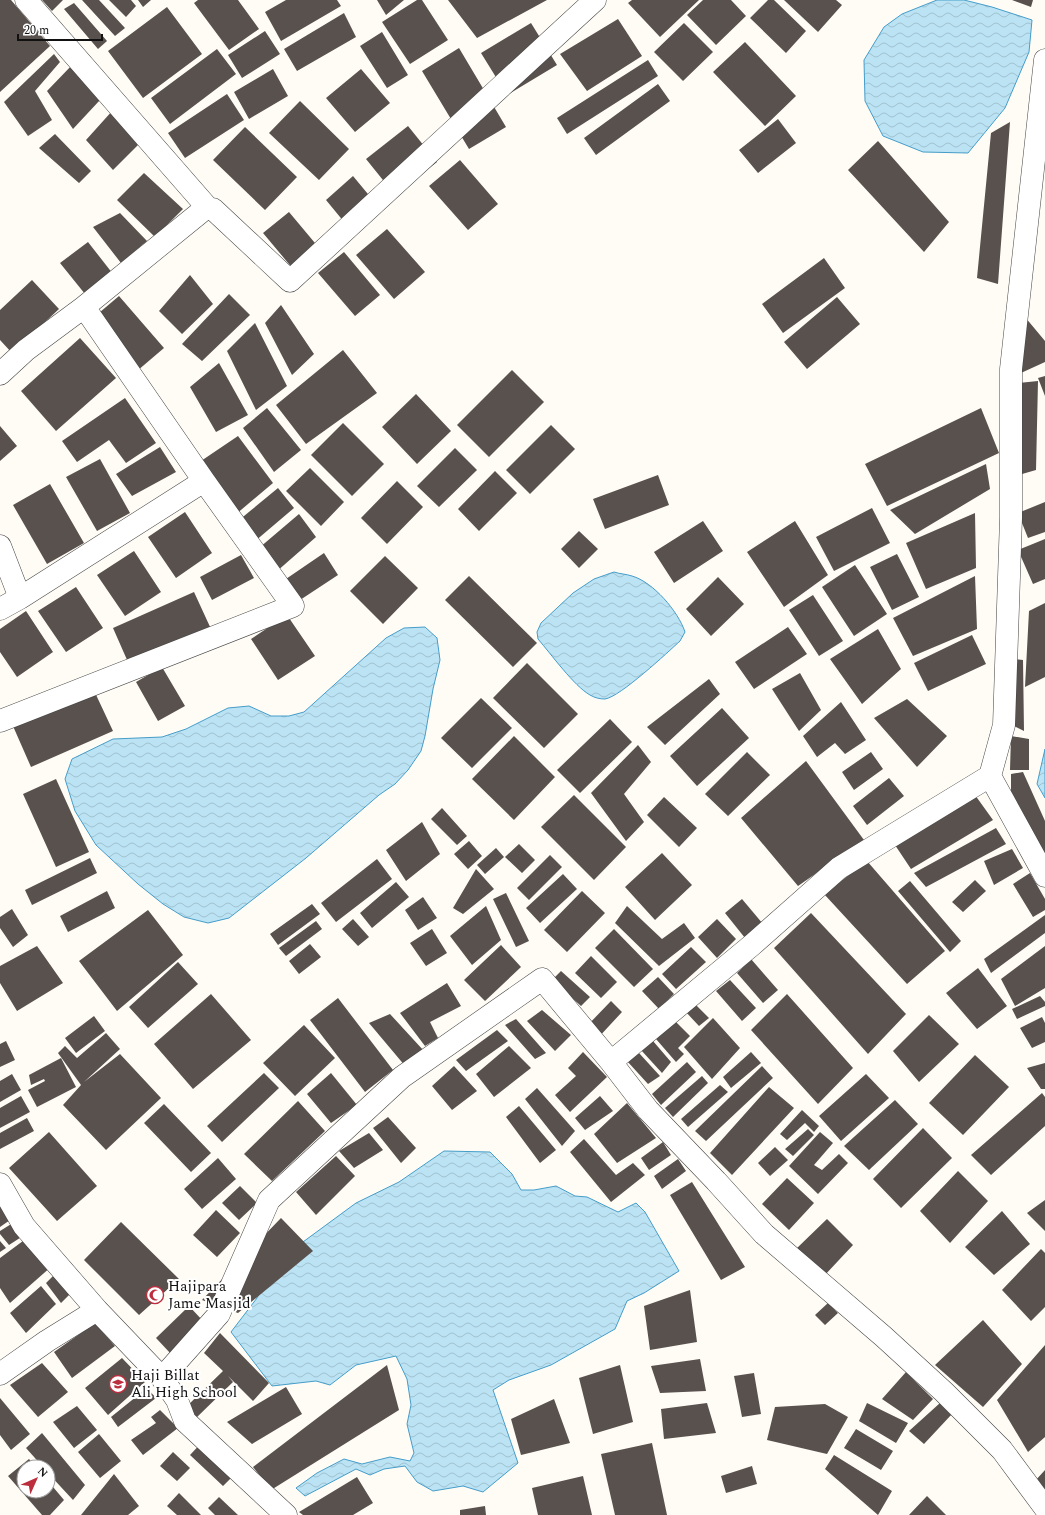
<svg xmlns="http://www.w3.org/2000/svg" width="1045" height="1515" font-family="Spectral,serif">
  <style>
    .water { fill: url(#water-waves); stroke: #459dc9 }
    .building { fill: #59514d }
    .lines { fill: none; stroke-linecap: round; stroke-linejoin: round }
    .minor-casing { stroke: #444; stroke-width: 23 }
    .minor { stroke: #fff; stroke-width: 22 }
    .labels { text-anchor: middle; stroke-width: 4; stroke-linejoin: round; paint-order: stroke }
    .poi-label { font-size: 15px; fill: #111; stroke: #fff; text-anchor: start }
  </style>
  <defs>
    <pattern id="water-waves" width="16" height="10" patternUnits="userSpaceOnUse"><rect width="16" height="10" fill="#bbe3f4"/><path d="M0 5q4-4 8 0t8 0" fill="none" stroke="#a0c2d0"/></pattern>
  </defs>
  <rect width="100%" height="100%" fill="#fffcf5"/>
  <path class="water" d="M937,0H964L992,7L1032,20L1029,52L1005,108L968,153L923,152L883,136L865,101L864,60L884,27L902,14Z
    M614,572C620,574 626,574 632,576C653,582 678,611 685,632L680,641C668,652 620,697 605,699C600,699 595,698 590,695C574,686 551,654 538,639L537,632L541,623L573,593L594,579Z
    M425,627L437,638L440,660L433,689L425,736L421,751L408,770L395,784L379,795L306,858L229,918L208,923L184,917L163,904L138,884L96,845L75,811L65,779L72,759L113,739L162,737L186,729L228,708L249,706L271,716H289L304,712L386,638L404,628Z
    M1045,749V798L1037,784Z
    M444,1151L490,1152L512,1174L521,1190H534L556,1186L575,1196L587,1197L618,1212L636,1203L645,1212L679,1271L644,1293L627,1301L615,1329L551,1365L509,1380L493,1390L518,1463L483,1492L463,1486L433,1491L417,1482L405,1466L384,1469L370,1475L356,1469L305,1496L296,1488L317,1473L344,1459L362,1464L390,1457L410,1461L414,1453L407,1424L411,1405L407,1379L396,1356L356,1365L330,1385L316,1381L272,1386L231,1332L257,1298L273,1264L356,1203L399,1182Z"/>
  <path class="building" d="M0,0H11L50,46L0,92Z
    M42,0H63L52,11Z
    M82,0H99L125,28L115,36Z
    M109,0H131L136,6L126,17Z
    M138,0H151L143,7Z
    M198,0H238L259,29L229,50L194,3Z
    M286,0H337L341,6L281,41L265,12Z
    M377,0H404L386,15Z
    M417,0H422L448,40L410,64L382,22Z
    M448,0H547L477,38Z
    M632,0H699L660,37L628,3Z
    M703,0H731L746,16L716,45L687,15Z
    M768,0H774L806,31L786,53L750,18Z
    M784,0H836L842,5L818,32Z
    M1012,0H1033L1031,7Z
    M74,3L107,41L98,49L64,9Z
    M167,7L202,54L143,98L108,51Z
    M344,13L356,37L297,71L284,49Z
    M618,19L642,56L587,91L560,54Z
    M531,23L557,65L507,95L481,53Z
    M684,23L713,52L683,81L654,52Z
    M265,31L280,54L242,78L228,55Z
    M382,32L408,75L387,88L360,46Z
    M745,42L796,96L765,126L713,72Z
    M459,48L506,127L469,149L422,71Z
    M217,49L236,74L170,124L151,98Z
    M54,54L60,62L35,91L52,120L28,136L4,102Z
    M648,60L658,76L567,134L557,118Z
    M73,64L100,100L73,129L47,91Z
    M273,69L288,96L249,119L234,92Z
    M361,69L390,103L355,132L326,98Z
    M658,84L670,101L596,155L584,138Z
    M227,94L244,120L185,158L168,133Z
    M300,101L349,149L319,180L269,133Z
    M113,110L138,145L113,170L86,140Z
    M778,119L796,143L758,173L739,150Z
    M1010,122L998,284L977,278L991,133Z
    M408,126L437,162L395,195L366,159Z
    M245,127L297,177L265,210L213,160Z
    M55,134L91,171L79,183L39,148Z
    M878,141L949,222L924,252L848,170Z
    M460,160L498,204L468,230L429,186Z
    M144,173L183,209L155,237L117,200Z
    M353,176L382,211L354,234L326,200Z
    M289,212L325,255L299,276L263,233Z
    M120,213L147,241L121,263L93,227Z
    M387,229L425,272L394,299L356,255Z
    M88,242L113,274L85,294L60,263Z
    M344,252L380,295L355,316L318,273Z
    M824,258L845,288L783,333L762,304Z
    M190,275L213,304L182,334L159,311Z
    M32,280L59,309L12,353L0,340V310Z
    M229,294L250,315L202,361L182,344Z
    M119,296L164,348L137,371L93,318Z
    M837,297L860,324L807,369L784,342Z
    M281,305L314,354L292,375L265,323Z
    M1015,305L1045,341V362L1010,378Z
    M255,323L287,386L256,410L227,351Z
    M80,338L116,378L56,431L21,391Z
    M343,350L377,393L306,444L276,405Z
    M219,363L248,415L216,432L190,387Z
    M512,370L544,402L489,457L457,425Z
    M1045,376V396L1038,378Z
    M1038,381L1036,470L1004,479L1009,384Z
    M416,394L451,431L417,464L382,427Z
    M125,398L156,443L126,463L109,440L77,462L62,441Z
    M267,408L301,450L274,472L243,428Z
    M981,408L999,453L887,506L865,464Z
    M343,423L384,464L352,496L311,455Z
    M551,425L575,449L530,494L506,470Z
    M0,426L17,446L0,461Z
    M238,436L273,483L235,515L201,461Z
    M160,447L176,472L132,496L116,474Z
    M455,448L477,470L439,507L417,486Z
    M100,459L130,513L97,531L66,477Z
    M986,464L990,489L915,534L890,510Z
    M310,468L344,502L321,526L286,491Z
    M495,471L517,493L479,531L458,509Z
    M658,475L669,505L605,529L593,499Z
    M397,481L423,507L387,544L361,518Z
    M50,484L84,543L47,564L13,505Z
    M278,488L294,508L254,542L238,521Z
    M1045,502V532L1028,538L1018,513Z
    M872,508L890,543L834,571L816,537Z
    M185,512L212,553L176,578L148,537Z
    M975,513L976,568L926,589L906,543Z
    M299,514L316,537L276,572L259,548Z
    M703,521L723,551L674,583L654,552Z
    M795,521L828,575L784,607L747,552Z
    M579,531L598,549L579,568L561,549Z
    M1045,539V579L1033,584L1018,550Z
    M134,551L161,592L125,616L97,575Z
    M324,553L338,575L297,602L283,581Z
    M897,554L919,597L892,610L870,567Z
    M241,555L254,578L212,600L200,577Z
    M385,556L418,588L383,624L350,591Z
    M855,565L887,614L854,636L822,587Z
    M469,576L537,643L513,667L445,600Z
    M975,576L977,629L913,656L893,618Z
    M718,577L744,604L711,636L686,609Z
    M76,587L103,628L66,652L38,611Z
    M194,592L217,642L135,678L113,628Z
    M813,595L843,641L819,656L789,610Z
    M1045,603V677L1025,687L1029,611Z
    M26,611L53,652L17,677L0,652V629Z
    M287,615L315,656L278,680L251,639Z
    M788,627L807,654L754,689L735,662Z
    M878,629L901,669L862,704L830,659Z
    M972,635L986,664L928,691L914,663Z
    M1013,659L1023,660L1024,731L1012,725Z
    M527,663L578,714L544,748L493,698Z
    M162,667L185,706L158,721L136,682Z
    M800,673L821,710L799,731L772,689Z
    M709,679L720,694L665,745L647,727Z
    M90,682L113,731L31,767L9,717Z
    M481,698L512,728L472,768L441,738Z
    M907,699L947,736L917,767L874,718Z
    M841,702L866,740L845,754L835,743L817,757L803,736Z
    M722,708L749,738L697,786L670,756Z
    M610,719L632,742L580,793L557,770Z
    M514,736L555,777L514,820L472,779Z
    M1011,736L1029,739V770H1010Z
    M638,745L651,762L624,794L644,822L626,841L591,793Z
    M747,752L770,775L728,816L705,794Z
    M871,752L883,769L854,790L842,772Z
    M806,761L864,840L798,886L741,818Z
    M1023,772L1045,821V862L1011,801V774Z
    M889,778L904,796L867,825L853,806Z
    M56,779L89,852L56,867L23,794Z
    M574,795L626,847L594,880L541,827Z
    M975,795L993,820L911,869L893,842Z
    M664,797L697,828L679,847L647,815Z
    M442,808L467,836L457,845L431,819Z
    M422,822L440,854L406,881L386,850Z
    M996,828L1006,844L926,887L914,873Z
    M469,841L482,856L468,869L454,854Z
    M519,844L535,860L522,873L505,857Z
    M496,848L504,857L485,874L477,865Z
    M1012,849L1023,868L994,885L984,861Z
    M662,853L692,885L655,920L625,887Z
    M550,855L562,867L529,900L517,888Z
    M90,858L97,873L32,905L25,890Z
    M377,859L392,879L336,922L321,903Z
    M867,861L945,951L907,984L824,894Z
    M476,869L494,889L463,914L453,908Z
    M1030,873L1045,899V910L1033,917L1013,884Z
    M563,874L577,889L540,923L526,908Z
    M975,880L986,891L963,912L952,902Z
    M910,881L961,941L950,952L898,891Z
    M396,882L409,897L372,928L360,913Z
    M107,891L115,908L68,932L60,916Z
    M582,891L605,913L567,952L544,930Z
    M506,893L529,941L516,947L493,899Z
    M423,897L437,918L418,930L405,910Z
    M742,899L763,924L745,938L725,913Z
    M312,904L320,914L278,945L270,934Z
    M486,906L501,940L472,965L450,936Z
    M627,906L662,939L684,923L695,938L659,966L615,923Z
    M12,909L28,935L13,947L0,928V917Z
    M148,910L183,955L117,1011L79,961Z
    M811,913L906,1014L868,1054L774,948Z
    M1045,915V933L991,973L984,959Z
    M353,919L369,937L358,946L342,929Z
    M717,919L736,939L717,958L698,937Z
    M316,921L322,929L286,956L279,948Z
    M432,929L447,953L426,966L410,943Z
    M614,929L653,969L634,987L595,948Z
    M310,944L321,957L299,974L289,961Z
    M501,945L521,967L485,1001L464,980Z
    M37,946L63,983L17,1011L0,983V966Z
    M1045,946V988L1015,1006L1001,979Z
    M691,947L706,962L676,989L662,974Z
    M591,956L617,982L601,998L575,973Z
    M751,959L778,990L763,1003L737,973Z
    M178,962L198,984L148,1028L129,1007Z
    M978,968L1007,1006L977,1029L946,993Z
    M561,971L590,997L581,1006L552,980Z
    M658,977L674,994L659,1009L642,991Z
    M730,980L756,1008L742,1021L716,991Z
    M447,983L461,1006L430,1022L438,1038L425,1046L400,1013Z
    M211,994L251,1040L193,1089L154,1044Z
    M787,994L853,1068L818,1104L751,1030Z
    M1040,996L1045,1002V1006L1017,1019L1012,1009Z
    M338,998L393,1070L365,1092L310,1020Z
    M611,1001L622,1012L597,1039L585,1028Z
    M694,1003L709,1018L699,1026L684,1010Z
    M542,1010L571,1035L555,1051L527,1021Z
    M390,1014L424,1051L406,1067L369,1023Z
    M929,1015L959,1044L919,1082L893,1051Z
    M94,1016L105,1031L76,1053L65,1038Z
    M1042,1017L1045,1023V1042L1032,1048L1020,1028Z
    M713,1018L740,1048L712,1079L684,1047Z
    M516,1019L546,1053L535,1059L505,1025Z
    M674,1020L690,1036L678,1048L684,1054L676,1062L656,1039Z
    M304,1025L335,1058L295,1096L263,1063Z
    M497,1030L508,1041L466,1071L456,1060Z
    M106,1033L120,1049L84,1082L120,1054L161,1098L106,1150L63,1105L81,1085L58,1053L65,1046L77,1058Z
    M6,1041L15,1060L0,1067V1044Z
    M653,1041L671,1062L662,1073L641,1050Z
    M509,1046L531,1068L494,1097L476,1074Z
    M583,1052L607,1077L570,1112L555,1095L576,1076L568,1068Z
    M751,1052L761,1063L731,1088L723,1077Z
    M639,1053L660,1076L648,1084L627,1061Z
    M975,1055L1009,1087L963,1135L929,1103Z
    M61,1058L76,1087L37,1107L28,1090L45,1081L44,1079L31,1085L29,1075Z
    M687,1062L696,1072L661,1105L652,1094Z
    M1045,1063V1089H1041L1027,1068Z
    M454,1066L477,1091L452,1110L432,1086Z
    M762,1066L773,1078L706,1141L695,1131Z
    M264,1073L279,1088L222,1142L207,1126Z
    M331,1073L357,1105L331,1123L307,1094Z
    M12,1074L21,1090L0,1102V1081Z
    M866,1074L889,1098L841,1141L819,1116Z
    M702,1076L708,1083L673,1117L665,1108Z
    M720,1085L728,1092L688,1127L681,1119Z
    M769,1087L794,1108L732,1175L710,1153Z
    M537,1088L575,1131L562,1146L525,1099Z
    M1042,1093L1045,1097V1126L991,1175L971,1155Z
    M21,1096L30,1112L0,1128V1108Z
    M600,1096L613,1111L585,1130L575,1118Z
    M895,1100L918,1124L869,1170L844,1146Z
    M298,1101L325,1131L272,1181L244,1154Z
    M627,1103L656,1138L617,1163L594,1134Z
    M164,1104L211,1153L191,1172L144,1123Z
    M519,1106L556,1150L540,1163L506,1117Z
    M802,1110L819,1126L814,1132L805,1123L787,1140L780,1134Z
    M388,1117L416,1148L401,1163L373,1128Z
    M27,1118L34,1131L0,1149V1133Z
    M923,1128L952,1158L901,1208L873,1179Z
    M808,1129L814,1135L793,1156L785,1149Z
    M49,1132L97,1186L57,1221L9,1168Z
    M820,1132L833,1143L814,1165L822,1170L839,1154L848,1163L818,1194L789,1166Z
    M369,1133L383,1150L354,1168L339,1151Z
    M584,1139L616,1175L633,1163L645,1175L611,1202L570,1152Z
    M663,1142L671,1155L649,1170L641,1158Z
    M775,1147L788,1160L770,1176L758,1163Z
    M336,1156L355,1176L316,1215L296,1192Z
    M218,1158L236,1179L202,1209L184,1189Z
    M678,1159L686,1171L662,1189L654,1176Z
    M958,1171L988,1201L950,1243L920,1211Z
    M787,1178L814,1203L789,1230L762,1204Z
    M692,1182L745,1267L721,1280L670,1195Z
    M240,1186L257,1203L239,1220L222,1203Z
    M0,1199L13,1218L0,1227Z
    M1045,1200V1231L1027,1213Z
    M216,1210L240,1233L217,1257L193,1235Z
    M1002,1211L1030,1244L994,1275L965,1247Z
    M281,1218L313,1251L238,1313L202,1300Z
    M827,1219L853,1245L824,1276L796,1249Z
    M16,1221L26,1234L9,1245L0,1234V1231Z
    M121,1222L179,1279L139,1315L84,1260Z
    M27,1238L52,1266L10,1303L0,1288V1258Z
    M0,1241L6,1248L0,1252Z
    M1041,1249L1045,1253V1307L1031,1321L1002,1290Z
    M56,1273L73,1291L61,1303L46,1283Z
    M41,1286L56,1304L26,1333L10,1313Z
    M690,1290L697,1342L650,1350L644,1306Z
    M828,1303L838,1313L825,1325L815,1315Z
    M189,1306L204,1322L171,1354L156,1338Z
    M983,1320L1022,1364L983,1407L935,1365Z
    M95,1323L115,1346L72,1378L54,1352Z
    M220,1333L269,1383L253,1401L228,1376L233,1382L195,1419L185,1408L223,1371L204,1353Z
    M1045,1345V1437L1028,1452L997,1400Z
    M122,1358L145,1382L108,1415L85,1388Z
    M700,1359L706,1391L660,1393L651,1366Z
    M42,1363L68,1392L38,1417L10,1385Z
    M387,1365L399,1410L271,1490L253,1467Z
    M620,1365L633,1422L593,1434L579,1378Z
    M906,1372L933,1399L913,1420L882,1399Z
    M754,1373L761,1414L742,1417L734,1376Z
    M286,1387L302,1414L252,1444L227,1422Z
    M147,1388L156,1398L118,1427L111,1417Z
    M0,1398L30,1434L11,1450L0,1435Z
    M554,1399L570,1443L521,1455L511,1419Z
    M707,1403L716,1433L664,1439L661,1409Z
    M867,1403L908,1423L896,1443L859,1421Z
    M940,1403L952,1414L924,1444L909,1431Z
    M825,1404L848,1417L827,1454L767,1440L775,1407Z
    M77,1406L97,1430L74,1448L53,1422Z
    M160,1410L178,1428L143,1455L131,1440L156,1423L151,1417Z
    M856,1429L893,1451L881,1470L844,1448Z
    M42,1433L85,1485L73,1500L48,1473V1467H43L26,1448Z
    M99,1434L121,1461L100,1478L78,1452Z
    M205,1439L238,1471L223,1486L190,1455Z
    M652,1443L667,1515H615L601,1454Z
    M173,1452L190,1468L177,1481L160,1466Z
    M834,1455L892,1491L878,1515L825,1469Z
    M29,1459L36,1467H24V1491H48V1481L64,1500L50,1515H42L8,1476Z
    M752,1466L757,1484L726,1493L721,1476Z
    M1045,1470V1493L1035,1481Z
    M114,1474L139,1506L128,1515H81Z
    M583,1476L592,1515H538L532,1488Z
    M357,1477L373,1503L353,1515H303L299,1512Z
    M179,1493L201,1515H177L167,1506Z
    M927,1496L946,1515H909Z
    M219,1497L238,1515H215L208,1508Z
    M485,1506L486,1515H460V1510Z"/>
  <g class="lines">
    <g class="minor-casing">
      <path id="minor" d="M1045,60L1011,369V518L1004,725L990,776L1045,876
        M213,209L290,281L595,0
        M0,374L26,350L84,307
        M0,546L20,598L0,609
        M20,598L204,481
        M0,721L293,606L204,481L84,307L207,207L26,0
        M611,1062L648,1110L716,1181L764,1234L884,1337L944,1392L1002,1450L1045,1508
        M0,1184L24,1226L97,1310L162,1378L219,1314L269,1200L402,1077L542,979L611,1062L752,945L839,868L990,776
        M0,1374L47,1341L97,1310
        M162,1378L177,1400L185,1421L286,1515"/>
    </g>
    <use href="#minor" class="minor"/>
  </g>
  <defs>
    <g id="mosque-ring" transform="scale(0.9)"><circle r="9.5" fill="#fff" stroke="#bc2d3e" stroke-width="1.5"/><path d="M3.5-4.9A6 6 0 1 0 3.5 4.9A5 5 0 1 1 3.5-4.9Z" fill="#bc2d3e"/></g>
    <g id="school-ring" transform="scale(0.9)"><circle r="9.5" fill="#fff" stroke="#bc2d3e" stroke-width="1.5"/><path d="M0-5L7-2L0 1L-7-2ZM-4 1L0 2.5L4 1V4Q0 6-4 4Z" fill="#bc2d3e"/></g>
  </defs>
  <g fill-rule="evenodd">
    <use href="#mosque-ring" x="155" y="1295"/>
    <use href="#school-ring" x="118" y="1384"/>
  </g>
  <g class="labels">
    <g class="poi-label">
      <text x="168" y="1291">Hajipara<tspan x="168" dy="17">Jame Masjid</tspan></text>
      <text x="131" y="1380">Haji Billat<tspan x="131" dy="17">Ali High School</tspan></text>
    </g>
  </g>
  <g transform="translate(36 1479) rotate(45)"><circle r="19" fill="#ffffff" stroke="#a0a0a0"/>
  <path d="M0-3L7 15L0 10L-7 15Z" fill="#bc2d3e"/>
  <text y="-6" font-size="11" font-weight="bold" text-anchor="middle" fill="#111111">N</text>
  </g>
  <path d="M18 34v6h84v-6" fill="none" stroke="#111111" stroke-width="2"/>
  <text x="24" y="34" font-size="12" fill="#111111" stroke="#ffffff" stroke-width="3" paint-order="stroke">20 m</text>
</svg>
